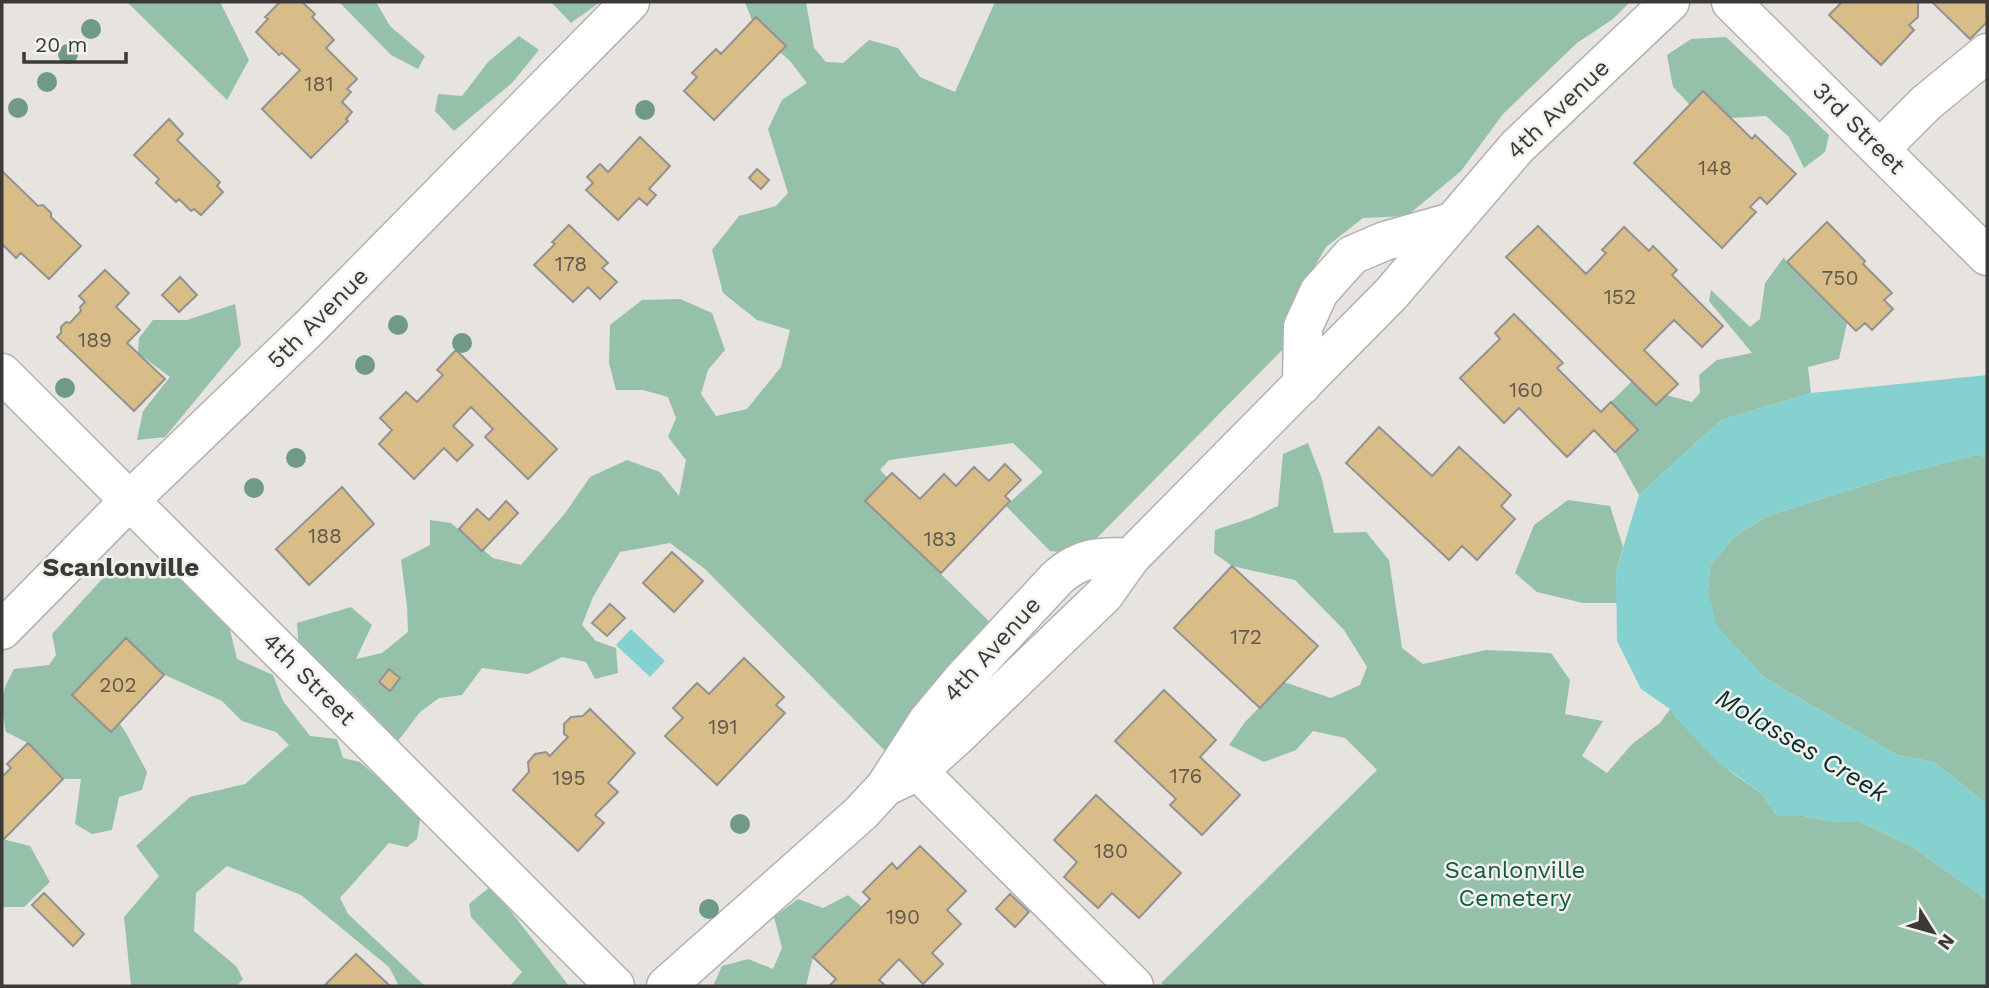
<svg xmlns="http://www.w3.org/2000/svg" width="1989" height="988" font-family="'Work Sans',sans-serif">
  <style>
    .green { fill: #95c0aa }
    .water { fill: #85d1d0 }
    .building { fill: #d9bd89; stroke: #94928e; stroke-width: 2 }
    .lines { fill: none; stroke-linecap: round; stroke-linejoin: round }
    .minor-casing { stroke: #b3b1ad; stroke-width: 41 }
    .minor { stroke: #fff; stroke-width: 38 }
    .tree { fill: #719987 }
    .labels { text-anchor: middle; stroke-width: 5; stroke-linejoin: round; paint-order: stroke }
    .number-label { font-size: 21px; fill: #625b4d }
    .street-label { font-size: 24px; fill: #3b3a39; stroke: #f4f2ed }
    .park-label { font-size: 24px; fill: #115b3f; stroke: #f4f2ed }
    .neighbourhood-label { font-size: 26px; font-weight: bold; fill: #3b3a39; stroke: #f4f2ed }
    .water-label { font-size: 26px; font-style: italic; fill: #082f30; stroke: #f4f2ed }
  </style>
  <rect width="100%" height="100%" fill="#e7e4e0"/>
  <path class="green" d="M127,2H220L249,60L227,100Z
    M339,2H376L390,26L425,56L418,69L391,55Z
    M551,2H600L571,23Z
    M745,2H806L814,48L826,62L843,63L869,40L898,48L920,77L955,92L995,2H1630L1613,19L1577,43L1503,114L1461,171L1407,216L1363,218L1326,247L1298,295L1286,346L1097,538L1071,553L1050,551L1006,506L1043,472L1013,443L889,460L880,470L888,478L866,501L992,624L891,757L705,569L670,543L620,552L593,597L582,625L596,641L616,648L618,673L595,679L586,662L562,657L528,674L482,668L462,695L439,698L420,712L398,741L349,690L331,686L299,655L297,623L351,607L372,625L356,659L382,653L408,632L407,606L401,560L430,545V520L451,523L493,558L521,565L566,512L590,477L627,460L660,472L679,496L686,460L668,437L676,418L668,397L643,390H616L609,363L610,325L642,300L680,299L712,313L725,350L708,370L701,394L716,416L747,409L781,367L790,330L757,320L723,293L712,250L739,216L776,206L788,193L768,129L782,100L807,83L790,61L756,31Z
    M519,36L539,50L512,83L454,131L435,111L438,94L462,96L488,62Z
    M1726,37L1829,135L1825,152L1804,168L1789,137L1766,116L1731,118L1690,105L1673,87L1667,55L1691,39Z
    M1784,257L1787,263L1847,323L1839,359L1808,367L1811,393L1721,420L1639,495L1615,452L1611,402L1632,381L1656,405L1666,395L1692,402L1700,393L1699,375L1717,360L1752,353L1709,301L1711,290L1750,327L1760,319L1765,283Z
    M235,304L241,345L165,437L137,440L143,411L170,377L138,353L139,338L153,320H187Z
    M1308,443L1322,479L1334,533L1366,532L1389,560L1402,648L1423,664L1486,650L1551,653L1570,680L1565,714L1603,721L1582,756L1607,773L1632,744L1660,723L1670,709L1732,773L1761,793L1777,816H1804L1835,822H1861L1914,848L1987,900V986H1165L1161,983L1377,770L1345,738L1313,731L1296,750L1264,762L1229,745L1245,722L1284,682L1331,698L1360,685L1367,667L1344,630L1295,580L1232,566L1214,553L1215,530L1251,518L1278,506L1283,454Z
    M1975,455L1987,457V804L1934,762L1897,755L1765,678L1716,626L1708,592L1710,566L1734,537L1768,516L1887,478Z
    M1568,500L1610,506L1623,547L1616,571L1617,603H1583L1537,592L1515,573L1534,525Z
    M143,566L180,577L229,626L237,659L273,675L283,701L310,736L337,739L343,758L360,762L421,815L417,839L407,847L389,843L340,898L348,914L425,986H399L389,967L301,895L227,866L196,893L194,931L236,966L243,979L237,986H131L124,917L159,876L136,846L190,797L245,784L289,745L276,732L242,721L222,701L165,675L98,668L105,702L126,733L147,772L142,790L119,797L112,830L92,834L75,824L81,779H63L28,743L6,732C0,701 0,695 14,669L49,665L56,655L52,634L113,567Z
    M2,839L30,846L50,882L24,907H2Z
    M491,886L569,986H510L522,972L471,917L469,904Z
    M848,895L862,907L813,957L806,986H713L722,966L748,959L773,969L782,948L774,917L798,899L823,908Z"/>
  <path class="water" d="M1987,375V457L1975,455L1887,478L1768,516L1734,537L1710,566L1708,592L1717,626L1765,678L1897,755L1934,762L1987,804V900L1914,848L1861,822H1835L1804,816H1777L1761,793L1718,762L1674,716L1670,709L1641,689L1617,641L1616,571L1639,495L1721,420L1811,393Z
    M631,629L665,661L650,677L616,645Z"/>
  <path class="building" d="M280,2H302L315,14L312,17L334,40L326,48L357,79L347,89L351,92L342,102L352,112L346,119L348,121L311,158L262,109L300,70L282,53L279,55L256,32L268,19L265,17Z
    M1842,2H1918V17L1909,25L1914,30L1881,65L1829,15Z
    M1932,2H1986L1987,22L1970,39Z
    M756,17L786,46L714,120L684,91L697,77L692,73L716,49L721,54Z
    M1703,91L1752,139L1755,135L1796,174L1767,204L1760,197L1750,207L1756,212L1722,248L1634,163Z
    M169,119L183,134L177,140L220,182L217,186L223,192L201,215L194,209L191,211L179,199L176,202L156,183L159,179L134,155Z
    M640,137L670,166L649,189L656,195L647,205L639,198L618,220L586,190L593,183L587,177L600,164L608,172Z
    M757,169L769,180L761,189L749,178Z
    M2,171L38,206L43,205L51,213V217L81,246L49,279L21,253L16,258L2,244Z
    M1827,222L1865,261L1863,264L1892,293L1884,300L1893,309L1872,330L1865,323L1856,331L1787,262Z
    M569,225L608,263L602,268L617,282L600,299L588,287L573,302L534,265L555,244L552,242Z
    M1538,226L1586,274L1606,253L1602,250L1624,227L1649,251L1653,246L1677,270L1672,275L1723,326L1702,347L1674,320L1644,350L1678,384L1656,405L1506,257Z
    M105,270L129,293L116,307L140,330L127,343L165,379L134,411L57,337L61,333V327L66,322L70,323L81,311L80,307L85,302L79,296Z
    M180,277L197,295L179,312L162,295Z
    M1514,314L1563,363L1557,368L1601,412L1611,402L1638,430L1615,452L1594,430L1567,457L1519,408L1504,423L1460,378L1500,339L1495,333Z
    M456,350L557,449L528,479L485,437L493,429L471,407L453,426L473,445L457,461L444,448L414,479L379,444L392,430L380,418L406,392L417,402L443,375L437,370Z
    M1379,427L1432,476L1459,447L1511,495L1501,506L1515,519L1477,560L1462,546L1449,560L1346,463Z
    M1005,464L1021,480L1005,496L1010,501L941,573L865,501L892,473L920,499L944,474L956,486L974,467L989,481Z
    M342,487L374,524L309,585L276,549Z
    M506,501L518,513L482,551L459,529L477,509L489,520Z
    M672,552L703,581L674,612L643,583Z
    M1232,566L1318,646L1260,708L1174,628Z
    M610,604L625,618L607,636L592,623Z
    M126,638L164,675L111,732L72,695Z
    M744,658L784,697L776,705L785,713L717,785L665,736L683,718L673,708L697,683L709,694Z
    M389,669L400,678L390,691L379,682Z
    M1164,690L1216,740L1200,757L1240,795L1202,835L1170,805L1176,799L1115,741Z
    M590,709L635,753L608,783L618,792L595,815L604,823L578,851L513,790L529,772L528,762L535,754L546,752L550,756L568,737L564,734V724L571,717L583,716Z
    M28,743L63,779L4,839L2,837V777L11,768L7,764Z
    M1096,795L1181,873L1139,918L1112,893L1098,908L1064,877L1077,862L1054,840Z
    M920,846L966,891L947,910L961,924L932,953L943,964L923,984L899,959L879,980L886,986H829L836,979L813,957L870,899L863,892L892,863L897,869Z
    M44,893L84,934L73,946L32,905Z
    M1010,894L1029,912L1015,927L996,909Z
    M356,954L390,986H324Z"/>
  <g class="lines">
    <g class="minor-casing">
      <path id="minor" d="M1731,2L1987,256
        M1881,148L1926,103L1987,53
        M2,373L615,986
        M1302,385L1303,327L1319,292L1352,255L1385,241L1452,222
        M1131,557L1391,294L1517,147L1670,2
        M2,630L130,500L308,329L630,2
        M918,771L1134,986
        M666,986L861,813L885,787L927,722L962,680L1057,578C1081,556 1101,557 1131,557L1104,595L955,738L918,771L885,787"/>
    </g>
    <use href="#minor" class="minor"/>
  </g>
  <g class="tree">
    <circle cx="91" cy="29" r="10"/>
    <circle cx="68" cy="54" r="10"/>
    <circle cx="47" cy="82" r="10"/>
    <circle cx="18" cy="108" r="10"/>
    <circle cx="645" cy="110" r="10"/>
    <circle cx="398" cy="325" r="10"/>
    <circle cx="462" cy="343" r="10"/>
    <circle cx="365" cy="365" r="10"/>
    <circle cx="65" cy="388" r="10"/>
    <circle cx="296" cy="458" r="10"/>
    <circle cx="254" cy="488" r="10"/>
    <circle cx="740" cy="824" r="10"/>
    <circle cx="709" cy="909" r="10"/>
  </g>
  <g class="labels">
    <g class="number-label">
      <text x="319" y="91">181</text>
      <text x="1715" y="175">148</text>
      <text x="571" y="271">178</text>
      <text x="1840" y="285">750</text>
      <text x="1620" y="304">152</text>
      <text x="95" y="347">189</text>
      <text x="1526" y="397">160</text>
      <text x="325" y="543">188</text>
      <text x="940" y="546">183</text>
      <text x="1246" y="644">172</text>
      <text x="118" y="692">202</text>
      <text x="723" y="734">191</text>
      <text x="1186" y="783">176</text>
      <text x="569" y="785">195</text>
      <text x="1111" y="858">180</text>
      <text x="903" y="924">190</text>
    </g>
    <g class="street-label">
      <text transform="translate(1558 109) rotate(-44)" y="8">4th Avenue</text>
      <text transform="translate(1859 128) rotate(45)" y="8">3rd Street</text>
      <text transform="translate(318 318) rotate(-45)" y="8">5th Avenue</text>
      <text transform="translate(992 649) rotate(-48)" y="8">4th Avenue</text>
      <text transform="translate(309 679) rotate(45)" y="8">4th Street</text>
    </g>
    <g class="park-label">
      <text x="1515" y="878">Scanlonville<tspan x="1515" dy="28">Cemetery</tspan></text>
    </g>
    <g class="neighbourhood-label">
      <text x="121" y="576">Scanlonville</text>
    </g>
    <g class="water-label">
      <text transform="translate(1802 745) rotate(31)" y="9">Molasses Creek</text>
    </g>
  </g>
  <rect width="1989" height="988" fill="none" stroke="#3b3a39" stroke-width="7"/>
  <g transform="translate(1933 932) rotate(127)" stroke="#f4f2ed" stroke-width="5" paint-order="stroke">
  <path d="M0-5L12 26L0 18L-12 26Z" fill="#3b3a39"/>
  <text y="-10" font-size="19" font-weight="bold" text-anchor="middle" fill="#3b3a39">N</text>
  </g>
  <path d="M24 52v10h102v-10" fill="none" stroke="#3b3a39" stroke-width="3.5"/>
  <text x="35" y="52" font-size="21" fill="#3b3a39" stroke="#f4f2ed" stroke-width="5" paint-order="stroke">20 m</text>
</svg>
